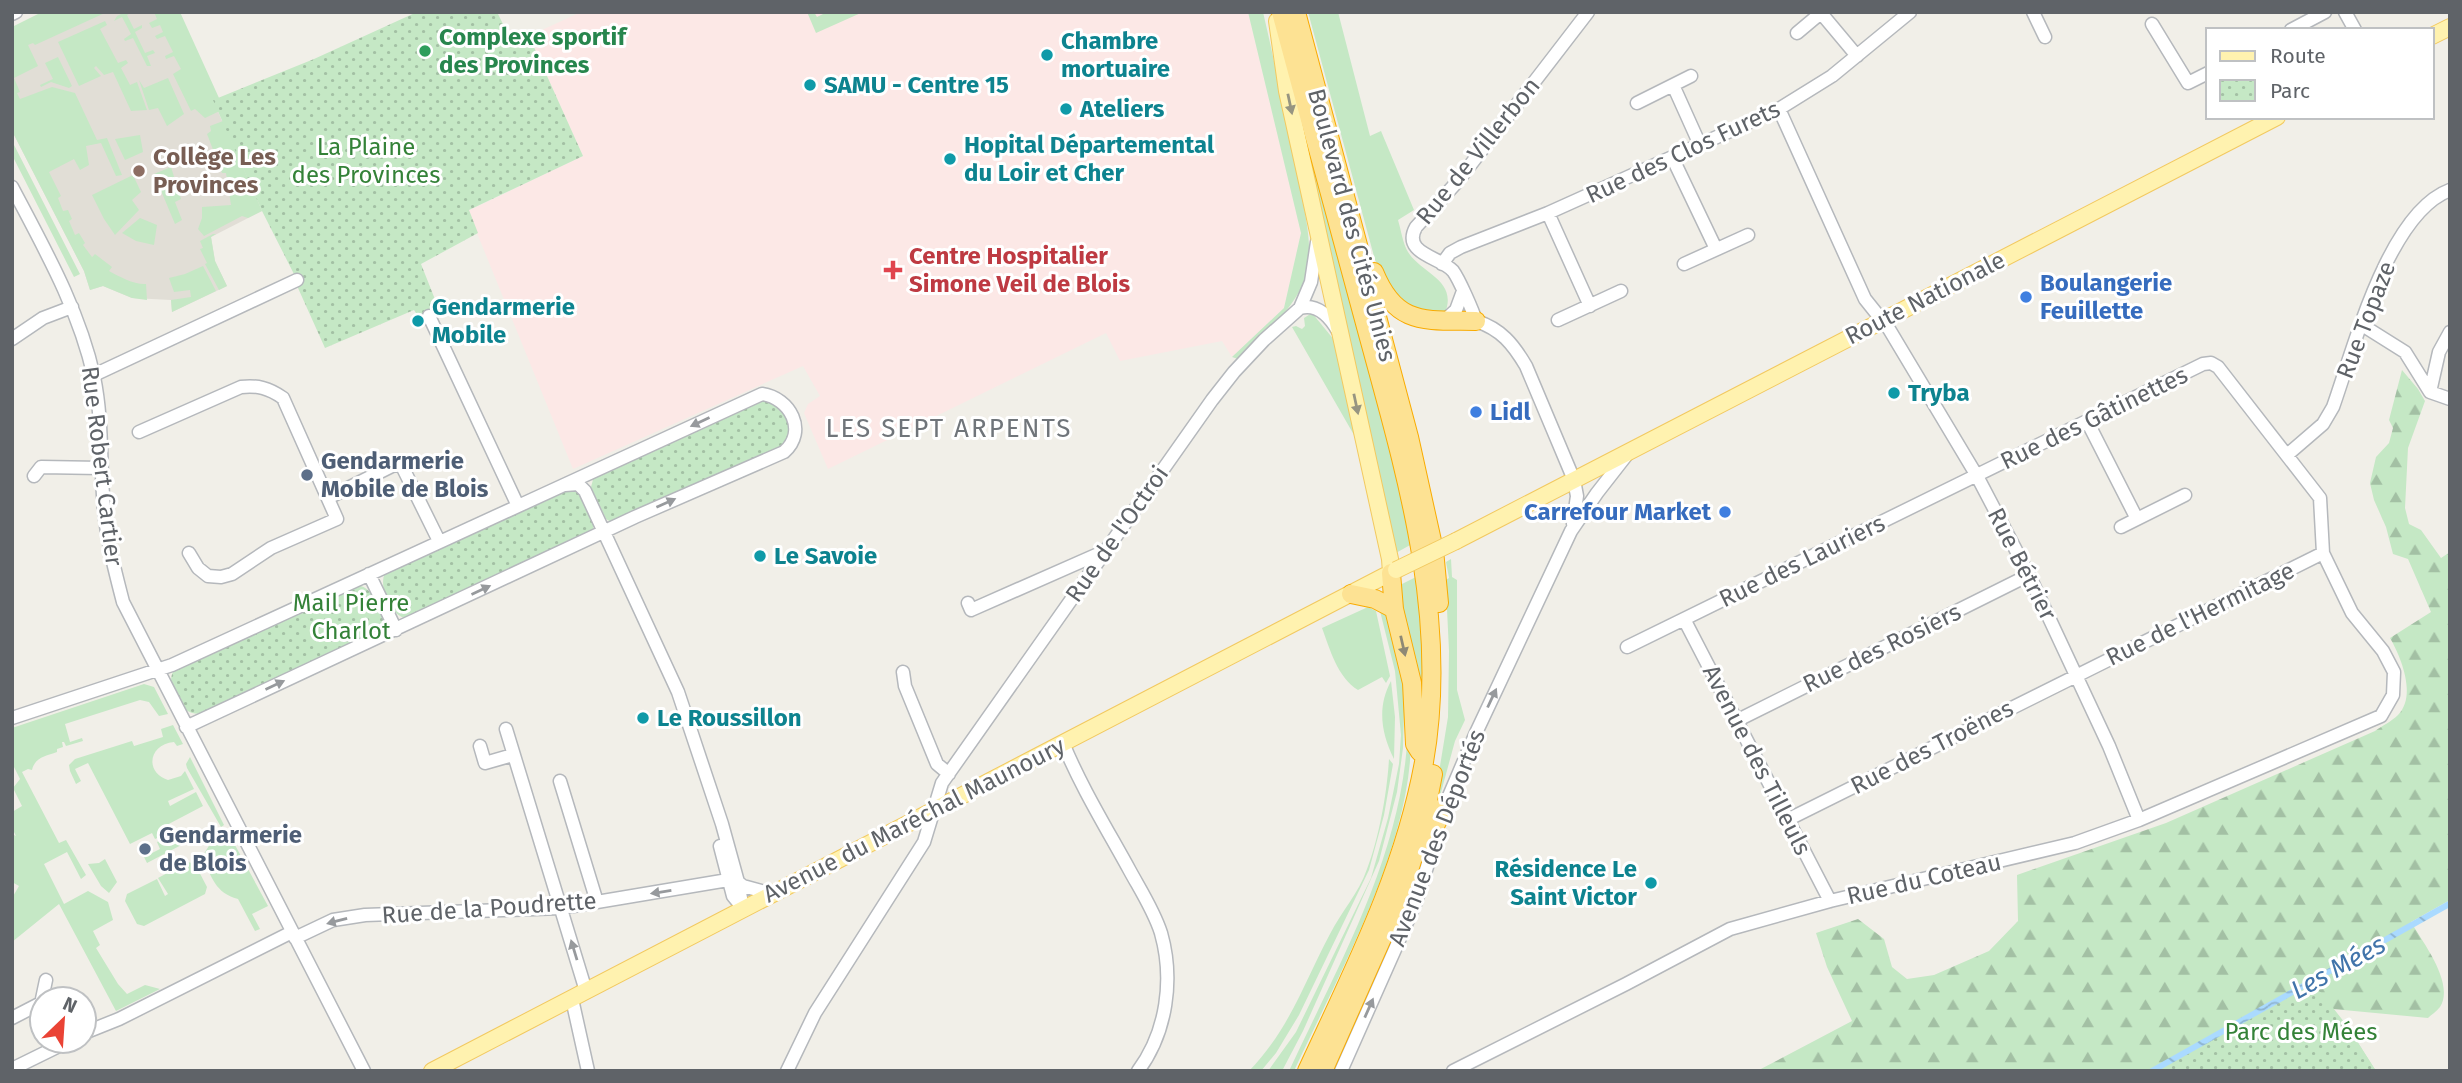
<svg xmlns="http://www.w3.org/2000/svg" width="2462" height="1083" font-family="'Fira Sans',sans-serif">
  <style>
    .education { fill: #e1ded6 }
    .medical { fill: #fce8e6 }
    .grass { fill: #c5e8c5 }
    .forest { fill: url(#forest-firs) }
    .park { fill: url(#park-dots) }
    .water { fill: url(#water-waves) }
    .lines { fill: none; stroke-linecap: round; stroke-linejoin: round }
    .minor-casing { stroke: #b5b8bc; stroke-width: 15 }
    .major-casing { stroke: #f2c960; stroke-width: 18 }
    .highway-casing { stroke: #f9ab00; stroke-width: 20 }
    .minor { stroke: #fff; stroke-width: 12 }
    .major { stroke: #fff2af; stroke-width: 16 }
    .highway { stroke: #fde293; stroke-width: 18 }
    .major-bridge-casing { stroke: #f2c960; stroke-width: 18; stroke-linecap: butt }
    .major-bridge { stroke: #fff2af; stroke-width: 16 }
    .oneway { fill: #979581 }
    .oneway2 { fill: #979a9d }
    .oneway3 { fill: #8e8975 }
    .leisure-dot { fill: #2e9e5b; stroke: #fff; stroke-width: 2.5 }
    .culture-dot { fill: #0f9aa8; stroke: #fff; stroke-width: 2.5 }
    .education-dot { fill: #8d6e63; stroke: #fff; stroke-width: 2.5 }
    .health-dot { fill: #e0444e; stroke: #fff; stroke-width: 2.5 }
    .shop-dot { fill: #3f7fe0; stroke: #fff; stroke-width: 2.5 }
    .service-dot { fill: #5c6f8a; stroke: #fff; stroke-width: 2.5 }
    .labels { text-anchor: middle; stroke-width: 6; stroke-linejoin: round; paint-order: stroke }
    .leisure-label { font-size: 24px; font-weight: bold; fill: #27864d; stroke: #fff; text-anchor: start }
    .culture-label { font-size: 24px; font-weight: bold; fill: #0d838f; stroke: #fff; text-anchor: start }
    .park-label { font-size: 24px; fill: #348238; stroke: #fff }
    .street-label { font-size: 24px; fill: #5f6368; stroke: #fff }
    .education-label { font-size: 24px; font-weight: bold; fill: #785e54; stroke: #fff; text-anchor: start }
    .health-label { font-size: 24px; font-weight: bold; fill: #be3a42; stroke: #fff; text-anchor: start }
    .shop-label { font-size: 24px; font-weight: bold; fill: #366cbe; stroke: #fff; text-anchor: start }
    .service-label { font-size: 24px; font-weight: bold; fill: #4e5e75; stroke: #fff; text-anchor: start }
    .neighbourhood-label { font-size: 26px; letter-spacing: 2px; fill: #70757a; stroke: #fff }
    .water-label { font-size: 26px; font-style: italic; fill: #4174aa; stroke: #fff }
  </style>
  <defs>
    <pattern id="forest-firs" width="22" height="20" patternUnits="userSpaceOnUse" patternTransform="scale(1.75)"><rect width="22" height="20" fill="#c5e8c5"/><path d="M5 1l3.5 6h-7zM16 11l3.5 6h-7z" fill="#a3c0a4"/></pattern>
    <pattern id="park-dots" width="8" height="8" patternUnits="userSpaceOnUse" patternTransform="scale(1.75)"><rect width="8" height="8" fill="#c5e8c5"/><path d="M2 2h.1M6 6h.1" fill="none" stroke="#a3c0a4" stroke-width="1.8" stroke-linecap="round"/></pattern>
    <pattern id="water-waves" width="16" height="10" patternUnits="userSpaceOnUse" patternTransform="scale(1.75)"><rect width="16" height="10" fill="#aadaff"/><path d="M0 5q4-4 8 0t8 0" fill="none" stroke="#8eb4d2"/></pattern>
  </defs>
  <rect width="100%" height="100%" fill="#f1efe8"/>
  <path class="education" d="M53,12H174L262,211L211,237L215,261L227,286L172,312L171,300L132,298L103,286L90,290L84,271L12,131V32Z"/>
  <path class="medical" d="M581,12H1248L1301,233L1284,308L1232,357L1222,341L1120,361L1106,333L828,469L804,413L808,404L820,396L803,366L573,469L468,211L583,156L529,36Z"/>
  <path class="grass" d="M42,12H107L35,45L33,43L28,45L38,66L14,78L20,92L17,93L20,99L52,87L75,93L97,140L107,138L122,175L116,176L101,143L86,146L89,165L80,170L74,159L49,172L61,196L58,198L63,211L68,210L72,219L69,221L75,235L79,233L85,243L83,245L92,257L95,254L112,267L109,271C120,277 135,285 146,284L147,300L132,298L103,286L90,290L84,271L12,131V27Z
    M125,12H132L127,15L134,29L142,25V28L135,32L145,53L153,50L155,53L147,56L151,66H147L133,38L125,41L124,39L131,34L122,17L114,21L117,16Z
    M154,12H180L224,109L205,118L195,109L191,111L173,74L181,69L174,56L166,59L165,56L173,52L165,36L157,39L155,36L163,32L160,25L152,28L149,23L157,19Z
    M807,12H814L817,17L827,12H863L816,33Z
    M1248,12H1263C1275,63 1285,114 1295,165C1301,193 1316,250 1306,277C1293,311 1264,334 1238,359L1232,357L1284,308L1301,233Z
    M1308,12H1338L1370,136L1381,131L1414,210L1398,220C1401,230 1403,244 1408,252C1422,274 1458,280 1445,313L1415,309L1398,301L1375,260Z
    M105,21L107,25L100,29L118,63L126,60L128,63L121,68L130,85L137,82L147,110L131,111L113,72L104,75L96,66L94,68L101,76L79,86L58,42Z
    M58,57L72,86L69,88L51,82L41,87L40,85L53,79L45,63Z
    M168,78L184,114L167,126L158,108L149,110L139,80L144,88Z
    M1293,82L1402,493L1412,544L1394,554L1346,342Z
    M223,121L262,211L248,218L242,216L204,236L198,229L202,218V207L231,205L226,173H222L207,134L211,131L210,126Z
    M140,135L143,152L125,160L115,139Z
    M12,141L80,274L74,277L12,155Z
    M171,167L181,199L175,202L182,220L175,224L154,174Z
    M133,175L141,192L132,200L139,210L115,235L104,219L92,195Z
    M140,218L157,225L154,245L136,241L122,233Z
    M213,234H216L211,237L215,261L227,286L219,290L205,264L207,263L200,249L203,248L200,241Z
    M203,266L216,291L172,312L171,300L191,297L190,290L174,292L169,278L185,274Z
    M1312,313L1335,341L1358,442L1292,327L1296,326L1302,329L1305,326L1304,318Z
    M1451,559L1452,577L1457,580V690L1465,720L1455,741L1437,807L1433,809L1448,717L1449,651L1446,588V580L1449,578L1446,562Z
    M1418,576L1424,661L1421,713L1398,586Z
    M1368,607L1376,611L1390,676L1386,683L1382,677L1358,690C1337,677 1330,649 1322,628Z
    M1386,609C1398,651 1411,691 1411,734C1413,843 1339,973 1294,1071H1289C1342,957 1409,843 1408,714L1404,712L1403,748L1397,792L1379,861L1303,1031L1282,1071H1268L1296,1032L1371,878L1388,818L1399,764L1401,735L1395,671L1380,611Z
    M1391,681L1395,717L1394,759C1381,733 1377,707 1391,681Z
    M144,684L154,687L168,714L159,716L149,702L140,700L65,724L70,742L82,738L83,741L66,746L64,742H62L63,747L57,749V752C46,756 35,757 32,770L28,769L22,772L59,843L66,840L86,875L81,879L67,852L44,864L64,904L88,891L108,902L113,920L93,931L100,945L96,948L118,984L127,994L145,985L160,989L116,1011L59,904L12,942V898L19,886L12,882V834L16,836L12,828V812L22,806L13,788L20,779L12,763V728Z
    M173,725L183,744L177,746L174,742C149,744 144,772 168,780L181,776L185,771L194,789L168,801L170,806L196,792L203,806L161,828L164,835L155,839L152,833L130,844L88,763L75,769L81,781L76,784L70,771L69,765L75,759L132,741L134,746L163,737L161,729Z
    M190,757L224,825L221,827L187,768L186,764Z
    M1389,759L1393,764L1384,815L1369,870L1299,1015L1276,1053L1261,1071H1249C1289,1030 1304,983 1330,934C1341,912 1359,893 1367,869C1379,838 1387,793 1389,759Z
    M229,834L268,906L252,914L260,929L255,931L238,899C215,893 212,877 202,857L210,844Z
    M184,836L187,842L147,863L144,857L160,849L157,842L165,838L169,844Z
    M105,859L117,882L109,893L101,886L88,864L99,863Z
    M188,862L195,864L207,887L205,894L144,926L137,924L125,901L127,894L157,879L165,896L168,894L158,878Z"/>
  <path class="forest" d="M2402,370L2418,389L2425,401L2408,448L2405,508L2409,524L2421,530L2441,558L2450,552V900L2411,922C2423,943 2455,983 2440,1007C2437,1011 2431,1015 2428,1018L2333,1009L2348,1027L2376,1071H1757L1852,1021L1827,967L1816,933L1858,919L1884,939L1892,967L1907,979L1934,975L1989,951L2018,921L2017,875L2166,823L2375,731C2382,726 2392,721 2398,715C2417,696 2401,657 2390,638L2431,612L2408,559L2393,554L2386,527L2374,500L2370,483L2376,457L2389,443L2393,428L2389,420Z"/>
  <path class="park" d="M417,12H497L512,42L529,36L583,156L469,210L478,233L421,264L440,312L422,322L414,310L325,348L298,288L297,280L262,211L213,100L314,59Z
    M763,400C782,404 789,417 790,435L781,449L611,522L606,519L591,487L594,476Z
    M573,489C585,496 598,520 592,533L408,619C391,617 378,588 385,573L563,490Z
    M358,585C374,589 380,607 384,622L378,633L203,713C181,719 164,685 174,670Z
    M2312,981L2348,1027L2376,1071H2152Z"/>
  <path class="water" d="M2450,900V907L2158,1071H2146Z"/>
  <g class="lines">
    <g class="minor-casing">
      <path id="minor" d="M2033,12L2045,37
        M2345,12L2355,30
        M1821,13L1857,56
        M12,14L16,12
        M2152,24L2188,83L2208,73
        M2291,30L2325,12
        M1797,33L1822,12
        M1691,76L1673,85L1700,145
        M1637,103L1673,85
        M1779,109L1865,299L1889,329L1977,476L2029,575L2109,746L2139,820
        M1673,159L1716,249
        M12,187C44,248 79,309 94,377C103,420 100,465 104,509C107,541 115,571 123,602L364,1071
        M1548,213L1590,306
        M1442,264L1450,253L1461,247L1548,213L1779,109L1832,76L1910,12
        M1684,264L1748,235
        M1300,308C1317,303 1330,317 1338,331
        M429,316L518,506
        M1445,320L1456,310L1463,291
        M1558,320L1621,291
        M2362,325L2405,352L2430,392L2450,399
        M12,339L43,318L72,307
        M94,375L297,280
        M2430,392L2439,352L2450,332
        M2087,421L2137,519
        M139,432L241,387C257,385 269,388 283,398L337,519L271,548L232,574L221,577L208,576L198,568L189,553
        M2287,455L2323,424L2333,407C2354,348 2388,213 2450,190
        M34,476L41,467L101,468
        M565,485L578,484L585,491L678,692L722,824L738,882L743,909
        M328,498L400,462L439,541
        M1573,524L1577,496L1574,480L1526,366C1513,344 1501,329 1476,321C1473,311 1459,279 1453,271C1441,257 1401,254 1416,227L1458,181L1588,12
        M2121,527L2185,495
        M369,574L396,630
        M968,603L971,610L1105,551
        M1684,619L1830,901
        M903,672L905,686L937,764L949,774
        M12,718L172,665L762,394C790,398 808,431 784,452L635,517L186,727
        M1736,721L2029,575
        M506,729L586,991
        M1063,743C1081,787 1107,829 1130,871C1141,891 1154,911 1161,933C1174,979 1167,1032 1138,1071
        M480,746L485,763L513,755
        M560,781L597,902
        M1443,810L1475,735L1571,531L1597,493L1629,452
        M1787,820L2323,553
        M720,846L733,896L742,907
        M738,882L743,886L772,894
        M295,938L333,920L365,915L561,908L728,880
        M42,999L46,980
        M572,999L588,1071
        M12,1018L41,1003L42,1000
        M84,1033L119,1019L292,932
        M12,1069L69,1041
        M787,1071L815,1013L924,842L942,783L1212,400L1234,372L1264,340L1300,308L1311,282L1317,242
        M1341,1071L1416,902L1437,835
        M1453,1071L1626,984L1730,929L1830,901L2075,843L2139,820L2381,716L2393,695L2394,672L2383,651L2352,613L2323,553L2320,498L2218,367L2211,363L2203,364L1627,647"/>
    </g>
    <g class="major-casing">
      <path id="major" d="M1277,21L1287,91L1390,559L1391,573
        M2432,36L2450,27
        M1456,541L2277,117
        M432,1071L1396,570"/>
    </g>
    <g class="highway-casing">
      <path id="highway" d="M1281,12C1310,117 1338,222 1366,327C1404,467 1450,615 1424,762C1404,872 1354,969 1307,1071
        M1296,12L1409,437L1434,550L1439,603
        M1374,272C1396,326 1424,320 1476,321
        M1391,573L1394,609L1412,683L1415,744L1420,752
        M1351,594L1375,599L1394,609
        M1426,845L1445,805
        M1402,892L1423,826L1433,774
        M1323,1071L1407,882"/>
    </g>
    <use href="#minor" class="minor"/>
    <use href="#major" class="major"/>
    <use href="#highway" class="highway"/>
    <g class="major-bridge-casing">
      <path id="major-bridge" d="M1396,570L1456,541"/>
    </g>
    <use href="#major-bridge" class="major-bridge"/>
  </g>
  <defs><path id="oneway-solid" d="M-6-.8H1V-3.2L6.5 0L1 3.2V.8H-6Z" transform="scale(1.75)"/></defs>
  <g class="oneway">
    <use href="#oneway-solid" transform="translate(1290 104) rotate(78)"/>
    <use href="#oneway-solid" transform="translate(1356 404) rotate(78)"/>
  </g>
  <g class="oneway2">
    <use href="#oneway-solid" transform="translate(700 422) rotate(155)"/>
    <use href="#oneway-solid" transform="translate(666 503) rotate(-24)"/>
    <use href="#oneway-solid" transform="translate(481 590) rotate(-25)"/>
    <use href="#oneway-solid" transform="translate(275 685) rotate(-25)"/>
    <use href="#oneway-solid" transform="translate(1492 698) rotate(-65)"/>
    <use href="#oneway-solid" transform="translate(661 892) rotate(171)"/>
    <use href="#oneway-solid" transform="translate(337 921) rotate(165)"/>
    <use href="#oneway-solid" transform="translate(574 950) rotate(-107)"/>
    <use href="#oneway-solid" transform="translate(1369 1008) rotate(-66)"/>
  </g>
  <use class="oneway3" href="#oneway-solid" transform="translate(1403 646) rotate(77)"/>
  <circle class="leisure-dot" cx="425" cy="51" r="7"/>
  <g class="culture-dot">
    <circle cx="1047" cy="55" r="7"/>
    <circle cx="810" cy="85" r="7"/>
    <circle cx="1066" cy="109" r="7"/>
    <circle cx="950" cy="159" r="7"/>
    <circle cx="418" cy="321" r="7"/>
    <circle cx="1894" cy="393" r="7"/>
    <circle cx="760" cy="556" r="7"/>
    <circle cx="643" cy="718" r="7"/>
    <circle cx="1651" cy="883" r="7"/>
  </g>
  <circle class="education-dot" cx="139" cy="171" r="7"/>
  <path class="health-dot" d="M889.5 259.5h7v7h7v7h-7v7h-7v-7h-7v-7h7z"/>
  <g class="shop-dot">
    <circle cx="2026" cy="297" r="7"/>
    <circle cx="1476" cy="412" r="7"/>
    <circle cx="1725" cy="512" r="7"/>
  </g>
  <g class="service-dot">
    <circle cx="307" cy="475" r="7"/>
    <circle cx="145" cy="849" r="7"/>
  </g>
  <g class="labels">
    <g class="leisure-label">
      <text x="439" y="45">Complexe sportif<tspan x="439" dy="28">des Provinces</tspan></text>
    </g>
    <g class="culture-label">
      <text x="1061" y="49">Chambre<tspan x="1061" dy="28">mortuaire</tspan></text>
      <text x="824" y="93">SAMU - Centre 15</text>
      <text x="1080" y="117">Ateliers</text>
      <text x="964" y="153">Hopital Départemental<tspan x="964" dy="28">du Loir et Cher</tspan></text>
      <text x="432" y="315">Gendarmerie<tspan x="432" dy="28">Mobile</tspan></text>
      <text x="1908" y="401">Tryba</text>
      <text x="774" y="564">Le Savoie</text>
      <text x="657" y="726">Le Roussillon</text>
      <text x="1637" y="877" text-anchor="end">Résidence Le<tspan x="1637" dy="28">Saint Victor</tspan></text>
    </g>
    <g class="park-label">
      <text x="366" y="155">La Plaine<tspan x="366" dy="28">des Provinces</tspan></text>
      <text x="351" y="611">Mail Pierre<tspan x="351" dy="28">Charlot</tspan></text>
      <text x="2301" y="1040">Parc des Mées</text>
    </g>
    <g class="street-label">
      <text transform="translate(1478 151) rotate(-51)" y="8">Rue de Villerbon</text>
      <text transform="translate(1683 152) rotate(-25)" y="8">Rue des Clos Furets</text>
      <text transform="translate(1352 225) rotate(75)" y="8">Boulevard des Cités Unies</text>
      <text transform="translate(1925 298) rotate(-27)" y="8">Route Nationale</text>
      <text transform="translate(2366 320) rotate(-69)" y="8">Rue Topaze</text>
      <text transform="translate(2094 418) rotate(-26)" y="8">Rue des Gâtinettes</text>
      <text transform="translate(102 466) rotate(83)" y="8">Rue Robert Cartier</text>
      <text transform="translate(1117 534) rotate(-55)" y="8">Rue de l'Octroi</text>
      <text transform="translate(1802 561) rotate(-26)" y="8">Rue des Lauriers</text>
      <text transform="translate(2022 564) rotate(63)" y="8">Rue Bétrier</text>
      <text transform="translate(2200 614) rotate(-26)" y="8">Rue de l'Hermitage</text>
      <text transform="translate(1882 648) rotate(-26)" y="8">Rue des Rosiers</text>
      <text transform="translate(1932 747) rotate(-27)" y="8">Rue des Troënes</text>
      <text transform="translate(1757 760) rotate(63)" y="8">Avenue des Tilleuls</text>
      <text transform="translate(914 820) rotate(-27)" y="8">Avenue du Maréchal Maunoury</text>
      <text transform="translate(1437 838) rotate(-69)" y="8">Avenue des Déportés</text>
      <text transform="translate(1924 879) rotate(-13)" y="8">Rue du Coteau</text>
      <text transform="translate(489 908) rotate(-4)" y="8">Rue de la Poudrette</text>
    </g>
    <g class="education-label">
      <text x="153" y="165">Collège Les<tspan x="153" dy="28">Provinces</tspan></text>
    </g>
    <g class="health-label">
      <text x="909" y="264">Centre Hospitalier<tspan x="909" dy="28">Simone Veil de Blois</tspan></text>
    </g>
    <g class="shop-label">
      <text x="2040" y="291">Boulangerie<tspan x="2040" dy="28">Feuillette</tspan></text>
      <text x="1490" y="420">Lidl</text>
      <text x="1711" y="520" text-anchor="end">Carrefour Market</text>
    </g>
    <g class="service-label">
      <text x="321" y="469">Gendarmerie<tspan x="321" dy="28">Mobile de Blois</tspan></text>
      <text x="159" y="843">Gendarmerie<tspan x="159" dy="28">de Blois</tspan></text>
    </g>
    <g class="neighbourhood-label">
      <text x="949" y="437">LES SEPT ARPENTS</text>
    </g>
    <g class="water-label">
      <text transform="translate(2338 967) rotate(-29)" y="9">Les Mées</text>
    </g>
  </g>
  <rect width="2462" height="1083" fill="none" stroke="#5f6368" stroke-width="28"/>
  <rect x="2206" y="28" width="228" height="91" fill="#ffffff" stroke="#bfc1c3" stroke-width="2"/>
  <rect x="2220" y="51" width="35" height="10" fill="#fff2af" stroke="#bfc1c3" stroke-width="2"/>
  <text x="2270" y="63" font-size="21" fill="#5f6368">Route</text>
  <rect x="2220" y="80" width="35" height="21" fill="url(#park-dots)" stroke="#bfc1c3" stroke-width="2"/>
  <text x="2270" y="98" font-size="21" fill="#5f6368">Parc</text>
  <g transform="translate(63 1020) rotate(25)"><circle r="33" fill="#ffffff" stroke="#bfc1c3" stroke-width="2"/>
  <path d="M0-5L12 26L0 18L-12 26Z" fill="#ea4335"/>
  <text y="-10" font-size="19" font-weight="bold" text-anchor="middle" fill="#5f6368">N</text>
  </g>
</svg>
